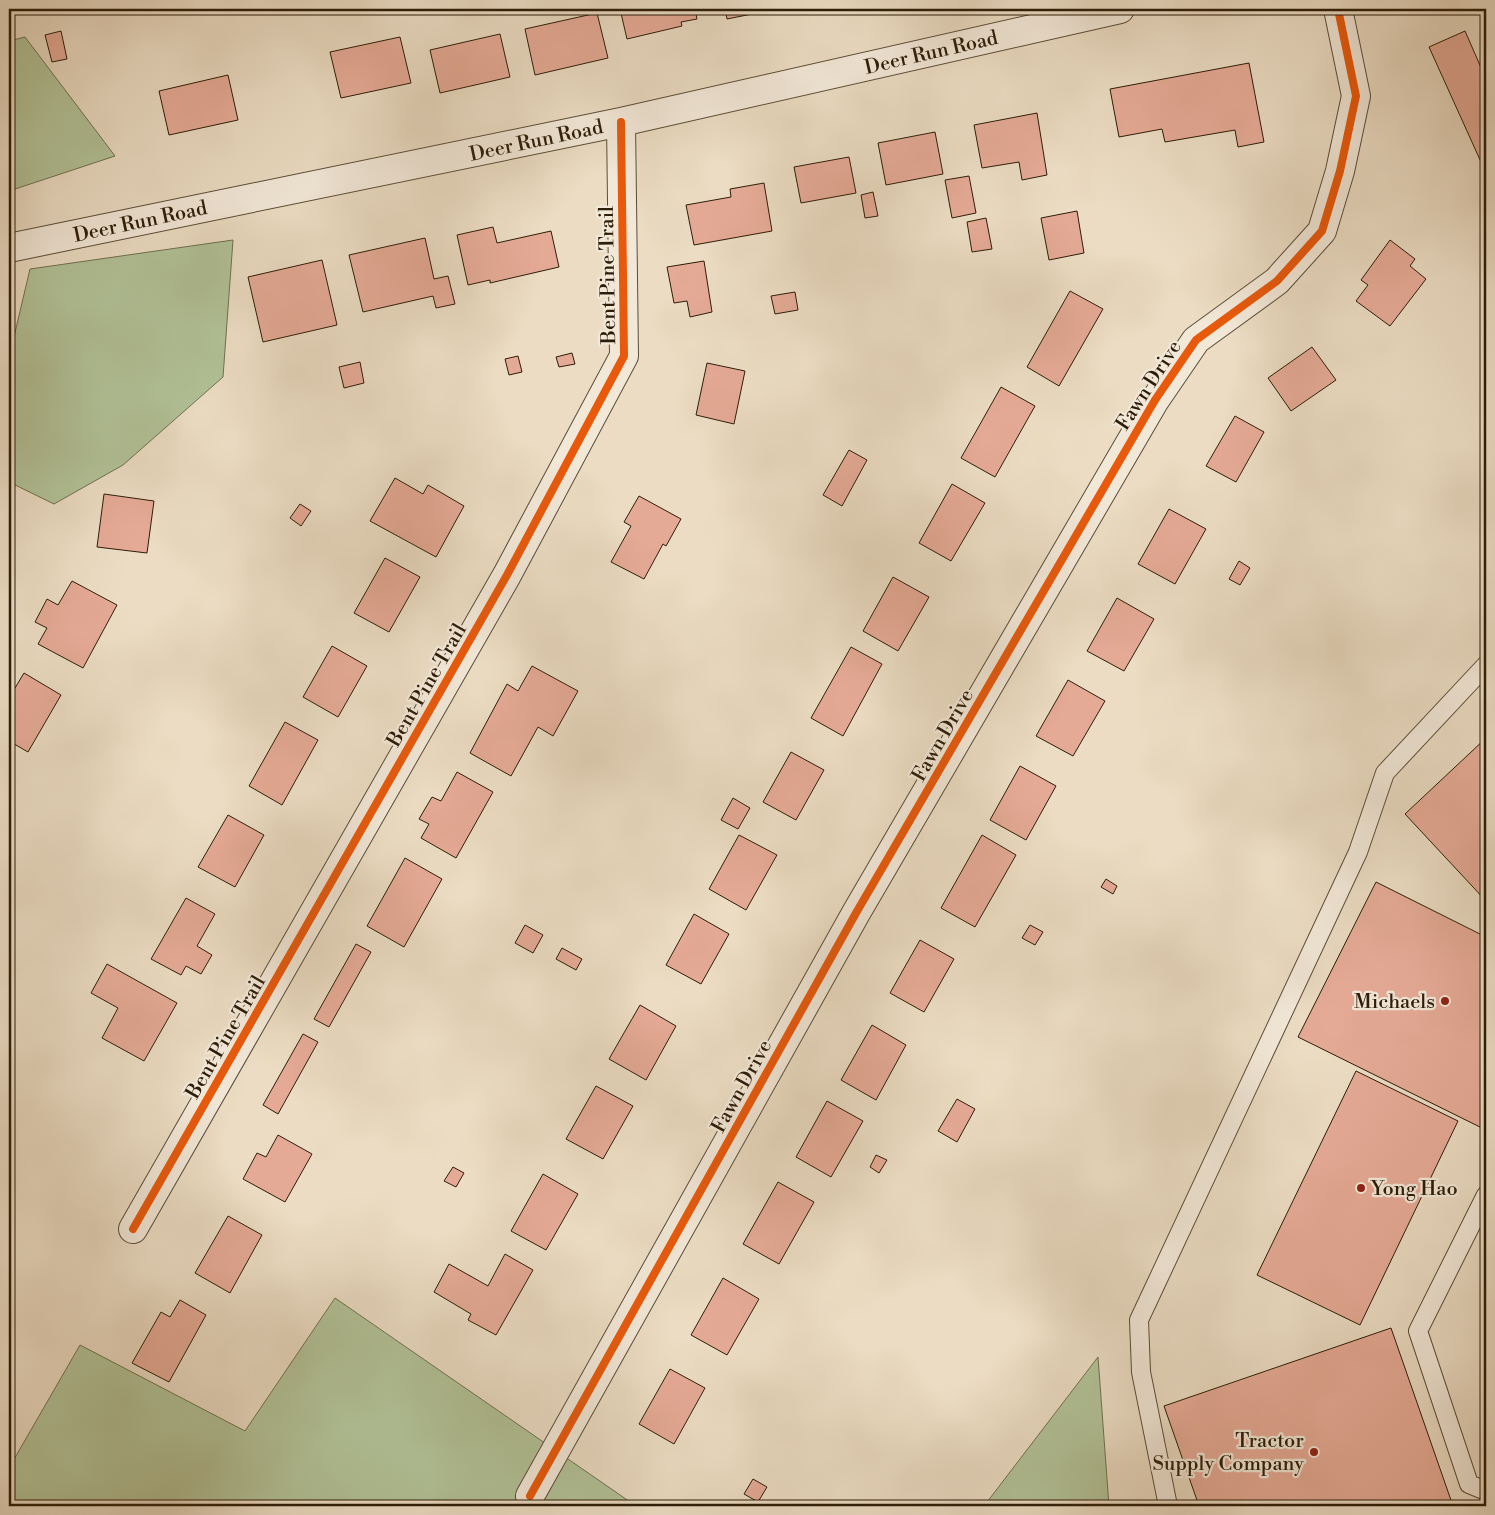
<svg xmlns="http://www.w3.org/2000/svg" width="1495" height="1515" font-family="'Libre Bodoni',serif">
  <style>
    .green { fill: #b2c298; stroke: #707050 }
    .building { fill: #e5aa96; stroke: #2d1d08 }
    .lines { fill: none; stroke-linecap: round; stroke-linejoin: round }
    .lane-casing { stroke: #5c4d37; stroke-width: 20 }
    .street-casing { stroke: #5c4d37; stroke-width: 30 }
    .lane { stroke: #f2e8d8; stroke-width: 18 }
    .street { stroke: #f2e8d8; stroke-width: 28 }
    .cycleway-casing { stroke: #f2e8d8; stroke-width: 11 }
    .cycleway { stroke: #e8590c; stroke-width: 8 }
    .poi-dot { fill: #8f2418; stroke: #f2e8d8; stroke-width: 2 }
    .labels { text-anchor: middle; stroke-width: 4.5; stroke-linejoin: round; paint-order: stroke }
    .street-label { font-size: 20px; fill: #2d1d08; stroke: #f2e8d8 }
    .poi-label { font-size: 20px; fill: #2d1d08; stroke: #f2e8d8; text-anchor: end }
  </style>
  <rect width="100%" height="100%" fill="#ebdcc3"/>
  <filter id="stains"><feTurbulence type="fractalNoise" baseFrequency=".004" numOctaves="4"/><feColorMatrix values="0 0 0 0 .2 0 0 0 0 .09 0 0 0 0 .02 0 0 0 .5 -.17"/></filter>
  <radialGradient id="worn" r=".72"><stop offset=".6" stop-color="#630" stop-opacity="0"/><stop offset="1" stop-color="#630" stop-opacity=".3"/></radialGradient>
  <path class="green" d="M25,37L115,156L9,191V41Z
    M233,240L223,377L123,465L54,504L9,482V358L30,269Z
    M335,1298L636,1506H9V1468L80,1345L245,1431Z
    M1098,1357L1109,1506H984Z"/>
  <path class="building" d="M620,9H695L697,19L681,22L682,26L627,39Z
    M725,9H777L727,19Z
    M597,13L608,58L535,75L525,29Z
    M61,31L67,59L52,62L45,35Z
    M1465,31L1486,79V160L1481,162L1429,47Z
    M500,34L510,77L440,93L430,50Z
    M400,37L411,83L341,98L330,52Z
    M1249,63L1264,142L1238,147L1235,130L1165,142L1162,129L1119,137L1110,89Z
    M228,75L238,120L169,135L159,91Z
    M1037,113L1047,175L1022,180L1019,162L982,168L974,125Z
    M935,132L943,174L886,185L878,143Z
    M849,157L856,193L801,203L794,167Z
    M969,176L976,213L952,218L945,180Z
    M764,183L772,231L694,245L686,205L731,197L730,189Z
    M873,192L878,216L865,218L861,195Z
    M1077,211L1084,253L1049,260L1041,218Z
    M986,218L992,249L972,252L967,222Z
    M493,227L497,243L551,231L559,267L490,283V280L468,285L457,235Z
    M425,238L434,279L448,276L455,304L436,308L433,296L363,312L349,255Z
    M1390,240L1415,259L1410,266L1426,279L1390,326L1356,301L1368,285L1361,280Z
    M322,260L337,325L263,342L248,277Z
    M704,261L712,312L690,317L687,301L674,303L667,267Z
    M1070,291L1103,309L1059,386L1027,367Z
    M795,292L798,310L775,314L771,296Z
    M1312,347L1336,380L1291,411L1268,378Z
    M572,353L575,364L559,367L556,357Z
    M518,356L522,372L509,375L505,359Z
    M360,362L364,383L344,388L339,367Z
    M707,363L745,371L734,424L696,415Z
    M1001,387L1035,406L995,477L961,458Z
    M1235,416L1264,432L1236,482L1206,466Z
    M849,450L867,460L842,506L823,495Z
    M395,478L423,494L428,485L464,506L436,557L370,521Z
    M952,484L985,503L951,561L919,543Z
    M104,494L154,501L147,553L97,547Z
    M639,496L681,519L666,546L663,544L644,579L611,562L631,526L624,522Z
    M300,504L311,511L301,526L290,518Z
    M1169,509L1206,529L1175,584L1138,564Z
    M385,558L420,577L389,632L354,613Z
    M1239,561L1250,568L1240,585L1229,579Z
    M893,577L929,597L898,651L863,631Z
    M72,581L117,605L83,668L38,644L47,628L35,622L47,599L58,605Z
    M1117,598L1154,619L1124,671L1087,651Z
    M332,646L367,666L338,717L303,697Z
    M851,647L882,664L843,736L811,718Z
    M532,666L578,691L553,736L538,727L511,776L470,753L507,684L518,691Z
    M24,673L61,695L28,752L9,741V698Z
    M1068,680L1105,701L1073,756L1036,736Z
    M285,722L318,740L282,805L249,786Z
    M1486,738V901L1405,814Z
    M791,752L824,770L796,820L763,802Z
    M1020,766L1056,786L1026,840L990,820Z
    M457,772L493,792L456,858L421,838L429,824L419,819L432,797L441,801Z
    M733,798L750,808L738,829L721,820Z
    M228,815L264,835L235,887L198,867Z
    M739,835L777,855L746,910L709,889Z
    M982,835L1016,855L975,927L941,908Z
    M405,858L442,879L404,947L367,926Z
    M1106,879L1117,886L1113,894L1101,887Z
    M1376,882L1486,937V1130L1298,1037Z
    M186,898L215,914L197,946L212,955L201,974L186,966L181,975L151,959Z
    M694,914L729,934L701,984L666,965Z
    M525,925L543,935L533,953L515,943Z
    M1030,925L1043,932L1035,945L1022,938Z
    M920,940L954,959L924,1012L890,993Z
    M356,944L371,952L329,1027L314,1019Z
    M562,948L582,959L576,970L556,959Z
    M107,964L177,1003L144,1061L102,1038L118,1008L91,993Z
    M640,1005L676,1026L646,1080L609,1059Z
    M872,1025L906,1045L876,1100L841,1080Z
    M303,1034L318,1042L278,1114L263,1105Z
    M1356,1071L1458,1121L1360,1325L1257,1275Z
    M596,1086L633,1106L603,1159L566,1139Z
    M957,1099L975,1109L957,1142L938,1131Z
    M827,1101L863,1121L831,1177L796,1157Z
    M278,1135L312,1154L285,1202L243,1179L257,1153L266,1157Z
    M876,1155L887,1160L879,1173L870,1167Z
    M453,1167L464,1173L456,1187L444,1181Z
    M543,1174L578,1194L546,1250L511,1231Z
    M778,1182L814,1202L779,1264L743,1244Z
    M228,1216L262,1235L230,1293L195,1273Z
    M505,1254L533,1270L496,1335L468,1320L471,1314L434,1292L449,1264L488,1286Z
    M723,1278L759,1299L727,1355L691,1335Z
    M180,1300L206,1315L169,1382L132,1363L161,1312L170,1317Z
    M1391,1328L1453,1506H1199L1164,1406Z
    M670,1369L705,1388L674,1444L639,1424Z
    M753,1479L767,1487L758,1502L744,1494Z"/>
  <g class="lines">
    <g class="lane-casing">
      <path id="lane" d="M1486,1195L1418,1331L1469,1484L1486,1491
        M1168,1506L1141,1372L1139,1320L1358,852L1385,773L1486,665"/>
    </g>
    <g class="street-casing">
      <path id="street" d="M9,248L621,122L1120,9
        M133,1229L507,575L624,356L621,122
        M530,1496L856,913L1155,400L1196,340L1277,281L1322,231L1340,171L1356,96L1338,9"/>
    </g>
    <use href="#lane" class="lane"/>
    <use href="#street" class="street"/>
    <g class="cycleway-casing">
      <path id="cycleway" d="M133,1229L507,575L624,356L621,122
        M530,1496L856,913L1155,400L1196,340L1277,281L1322,231L1340,171L1356,96L1338,9"/>
    </g>
    <use href="#cycleway" class="cycleway"/>
  </g>
  <g class="poi-dot">
    <circle cx="1445" cy="1001" r="5"/>
    <circle cx="1361" cy="1188" r="5"/>
    <circle cx="1314" cy="1452" r="5"/>
  </g>
  <g class="labels">
    <g class="street-label">
      <text transform="translate(931 52) rotate(-13)" y="7">Deer Run Road</text>
      <text transform="translate(536 140) rotate(-12)" y="7">Deer Run Road</text>
      <text transform="translate(140 221) rotate(-12)" y="7">Deer Run Road</text>
      <text transform="translate(607 275) rotate(-91)" y="7">Bent Pine Trail</text>
      <text transform="translate(1148 385) rotate(-57)" y="7">Fawn Drive</text>
      <text transform="translate(426 685) rotate(-60)" y="7">Bent Pine Trail</text>
      <text transform="translate(942 735) rotate(-60)" y="7">Fawn Drive</text>
      <text transform="translate(225 1037) rotate(-60)" y="7">Bent Pine Trail</text>
      <text transform="translate(741 1086) rotate(-61)" y="7">Fawn Drive</text>
    </g>
    <g class="poi-label">
      <text x="1435" y="1008">Michaels</text>
      <text x="1371" y="1195" text-anchor="start">Yong Hao</text>
      <text x="1304" y="1447">Tractor<tspan x="1304" dy="23">Supply Company</tspan></text>
    </g>
  </g>
  <rect width="1495" height="1515" fill="none" stroke="#ebdcc3" stroke-width="30"/>
  <rect x="10" y="10" width="1475" height="1495" fill="none" stroke="#2d1d08" stroke-width="2.5"/>
  <rect x="15" y="15" width="1465" height="1485" fill="none" stroke="#2d1d08"/>
  <rect width="100%" height="100%" filter="url(#stains)"/>
  <rect width="100%" height="100%" fill="url(#worn)"/>
</svg>
